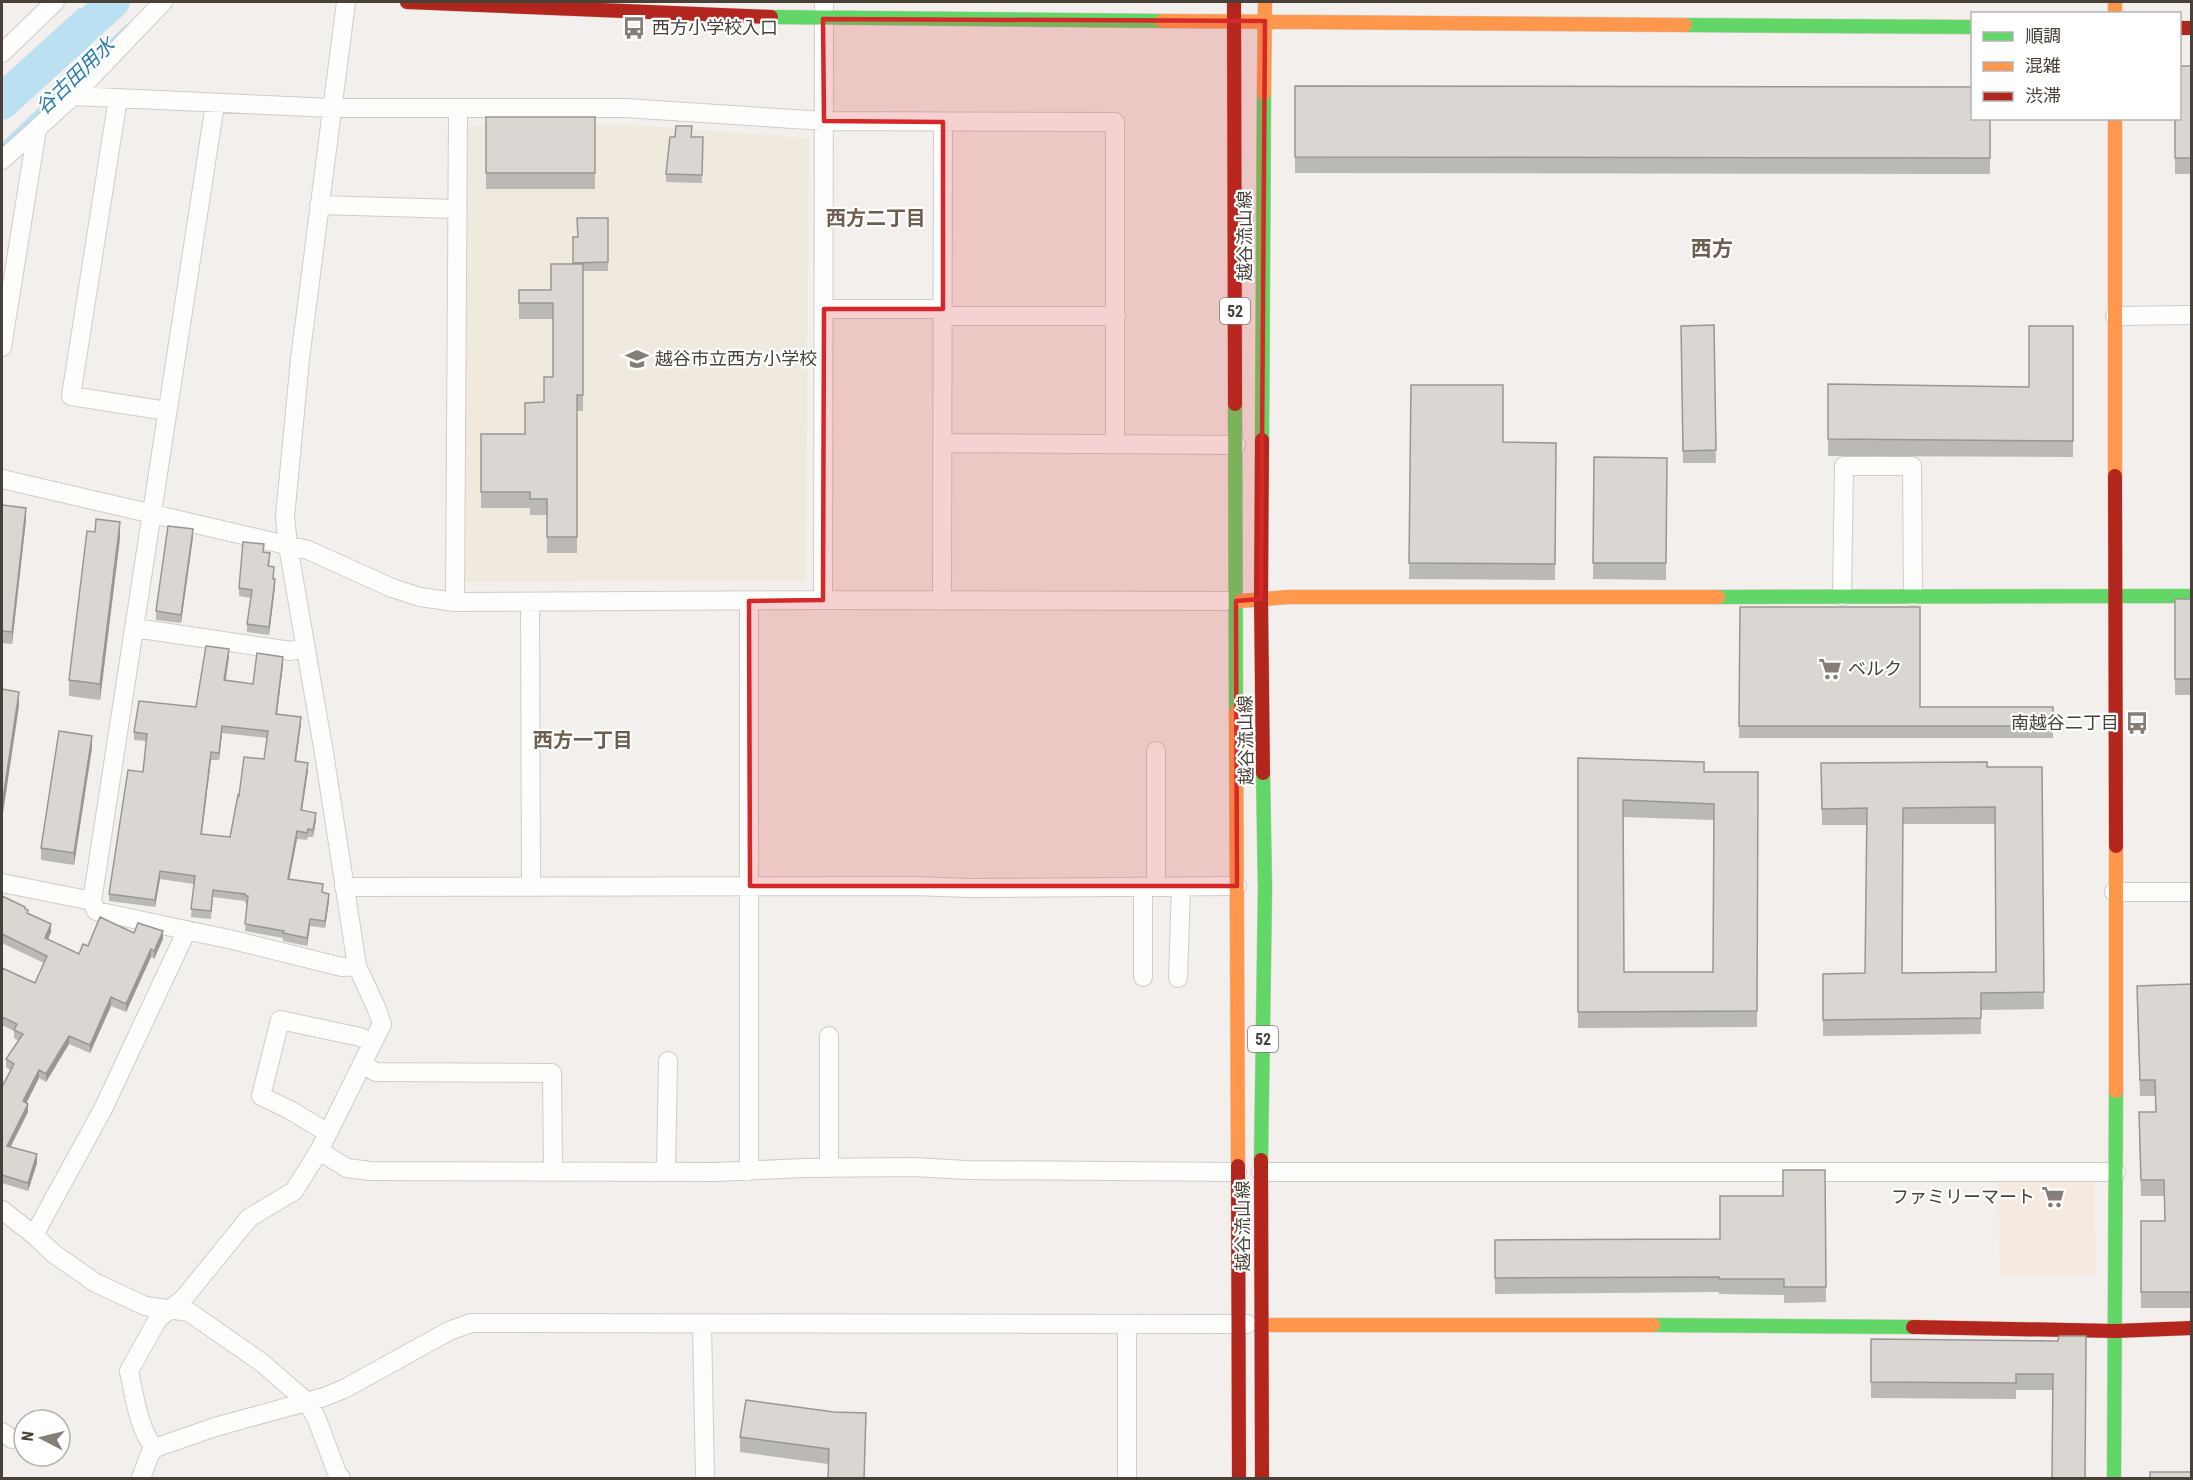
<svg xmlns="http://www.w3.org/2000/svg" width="2193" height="1480" font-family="'Roboto Condensed','Noto Sans JP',sans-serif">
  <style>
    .commercial { fill: #f5eadf }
    .education { fill: #f0eade }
    .water { fill: #bbe0f2 }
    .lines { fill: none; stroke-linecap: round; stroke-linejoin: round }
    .stream { stroke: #bbe0f2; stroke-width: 5 }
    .river { stroke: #bbe0f2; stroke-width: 33 }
    .street-casing { stroke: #d0cdc9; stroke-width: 20 }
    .fast-casing { stroke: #d3cec4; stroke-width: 15 }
    .slow-casing { stroke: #d3cec4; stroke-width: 15 }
    .jam-casing { stroke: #d3cec4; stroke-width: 15 }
    .street { stroke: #fdfdfc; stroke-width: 18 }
    .fast { stroke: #63d668; stroke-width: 14 }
    .slow { stroke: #ff974d; stroke-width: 14 }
    .jam { stroke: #b3261e; stroke-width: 14 }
    .wall { fill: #bbb9b5; fill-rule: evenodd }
    .shaded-wall { fill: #999694 }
    .building { fill: #dad7d3; stroke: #999694; stroke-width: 1.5; fill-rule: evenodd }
    .marked { fill: #d62828; fill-opacity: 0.2; stroke: #d62828; stroke-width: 4.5; stroke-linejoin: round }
    .labels { text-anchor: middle; stroke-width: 4.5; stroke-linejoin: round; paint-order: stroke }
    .shield { fill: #fff; stroke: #807a73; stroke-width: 1.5 }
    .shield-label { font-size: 16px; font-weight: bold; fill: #494137 }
    .poi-label { font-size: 18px; fill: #494137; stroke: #fff; text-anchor: start }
    .street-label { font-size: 18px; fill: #494137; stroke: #fff }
    .water-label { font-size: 20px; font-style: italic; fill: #287daa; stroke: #fff }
    .neighbourhood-label { font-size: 20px; font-weight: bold; fill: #6d5e4d; stroke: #fff }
    .quarter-label { font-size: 21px; font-weight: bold; fill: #6d5e4d; stroke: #fff }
  </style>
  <rect width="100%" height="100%" fill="#f2efec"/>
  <path class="commercial" d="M2094,1181L2095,1276H2000L1998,1182Z"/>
  <path class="education" d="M620,124L809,138L806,580L465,582L466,126Z"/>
  <path class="water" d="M79,8L116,12L109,21L2,120V78Z"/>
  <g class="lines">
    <path class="stream" d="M2,146L127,27"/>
    <path class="river" d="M2,103L113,2"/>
    <g class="street-casing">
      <path id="street" d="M2,53L55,2
        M73,96L163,2
        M118,98L71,396L167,411
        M215,104L92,901L96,911L233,940L342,967L357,966
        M2,160L73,96L332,108H625L824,121L1115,122V444
        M319,205L456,209
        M824,309H943
        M944,316H1116
        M2115,316L2192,315
        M2,347L37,129
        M943,443L1236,445
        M2,479L308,550L392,588L420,597L455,602L823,600L1236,601
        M1842,596L1844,466H1912L1913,596
        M823,600L824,2
        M749,601V1171
        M942,601L943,122
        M455,602L458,110
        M530,602L531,886
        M135,628L291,651L305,647
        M1156,751V887
        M2,883L92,901
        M344,887L913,886L970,888L1237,886
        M2114,892H2192
        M1143,977V887
        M1178,978L1181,887
        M829,1036V1168
        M362,1064L376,1072L552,1073L553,1171
        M328,1133L290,1110L261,1096L280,1020L360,1037L372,1043
        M319,1151L347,1168L370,1171L716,1172L803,1168L914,1167L966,1170L1237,1172
        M666,1171L668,1061
        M1261,1172H2116
        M2,1210L34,1235L54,1254L96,1283L145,1306L189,1312L261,1362L307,1402L316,1417L337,1473L341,1478
        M34,1235L103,1109L187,930
        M702,1324L705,1478
        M2,1432L12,1439
        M155,1448C139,1432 134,1394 129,1371L158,1319L184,1298L249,1218L294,1191L319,1151L382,1024L376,1007L357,966L324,753L288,546L285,517L300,359L346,2
        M141,1478L150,1454L155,1448L215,1427L324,1397L344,1389L449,1331L471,1323L1247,1324
        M1127,1478V1324"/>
    </g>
    <g class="fast-casing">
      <path id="fast" d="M771,17L1162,21
        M1685,25L1972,27
        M1235,404L1236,712
        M1262,440L1264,93
        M1718,597L2192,596
        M1261,1160L1265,889L1263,773
        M1653,1325L1913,1327
        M2114,1478L2116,1091"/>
    </g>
    <g class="slow-casing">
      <path id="slow" d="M2115,2V14
        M1162,21L1685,25
        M1264,93L1265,2
        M2115,118V476
        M1241,601L1288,597H1718
        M1236,712L1238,1166
        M2116,846V1091
        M1261,1325H1653"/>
    </g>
    <g class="jam-casing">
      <path id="jam" d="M407,2L771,17
        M1234,2L1235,404
        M2180,28H2192
        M1262,440L1261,599L1263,773
        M2115,476L2116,846
        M1261,1160L1262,1478
        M1238,1166L1239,1478
        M1913,1327L2115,1331L2192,1328"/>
    </g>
    <use href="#street" class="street"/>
    <use href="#fast" class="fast"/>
    <use href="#slow" class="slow"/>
    <use href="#jam" class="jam"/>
  </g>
  <path class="wall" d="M2192,66V174H2175V118Z
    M1295,86L1990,118V174L1295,173Z
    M486,117H595V189H486Z
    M692,137H703L702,183L666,182V174Z
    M608,218V271H583V411H577V553H547V515H530V508H481V434H525L544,402L553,377V319H519V290H551L573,264V237H577Z
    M1714,325L1716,463H1683L1681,326Z
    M2073,326V457L1828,456V384L2029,387Z
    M1411,385L1503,442L1556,443L1555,580L1409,579Z
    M1594,457L1667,458L1666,580L1593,579Z
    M2,505L26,520L12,644L2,643Z
    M193,537L181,623L156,620V611Z
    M120,538L100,700L69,696V680Z
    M264,552L270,561L269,566L274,575L275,587L269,635L247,632V624L251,598L239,596V588Z
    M2175,599H2192V695H2175Z
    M1740,607L1920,707H2053V738H1739Z
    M229,657L226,680L253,684L283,665L277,714L301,724L296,761L308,770L302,810L316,820L313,837H308L307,840L297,839L289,879L323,893L329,901L325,928L310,926L307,946L283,941V938L245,931L247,904L245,903V901L213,897L211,919L191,917L194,884L160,879L155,907L109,901V894L143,772L146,741L134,740V732L196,707ZM222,733L267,738L264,759L239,796L230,837L201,834L211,760H219Z
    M92,748L74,865L41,860V848Z
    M1578,758L1704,772H1758L1757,1027L1578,1028ZM1623,817L1714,820L1713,972H1624Z
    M1821,763L1987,767H2042L2044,1009L1981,1010V1034L1823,1036V974L1865,973L1867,825H1822ZM1903,824H1995L1996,972L1902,973Z
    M2,896L25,909L28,914L51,932L48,940L79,954L88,946L134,933L163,939L154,959L151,957L126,1012L111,1006L90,1053L69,1044L46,1082L39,1078L26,1103L28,1112L10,1147L37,1163L28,1191L2,1183V1087L10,1070L6,1067V1059L19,1041L14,1038V1031L2,1025V968L35,983L44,963L2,943Z
    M2192,984V1308H2141V1221H2165L2164,1196H2141L2139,1128L2156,1112L2155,1096H2140L2137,1002Z
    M1825,1170L1826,1302L1784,1303V1295L1719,1294V1292L1495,1294V1240L1720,1239L1783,1196Z
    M1871,1339L2058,1341L2053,1390H2016V1399L1871,1398Z
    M866,1428L864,1479H828V1464L740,1452V1437Z"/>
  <path class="shaded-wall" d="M26,508V520L12,644V632Z
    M120,522V538L100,700V684Z
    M193,529V537L181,623V615Z
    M275,579V587L269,635V627Z
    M229,649V657L224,688V680Z
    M283,657V665L276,721V714Z
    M19,692V706L2,820V805Z
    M301,717V724L295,768V761Z
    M222,726V733L219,760V753Z
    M92,736V748L74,865V853Z
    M211,752V760L201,841V834Z
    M308,763V770L301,818V810Z
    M316,813V820L313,837V830Z
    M297,831V839L288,886V879Z
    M160,871V879L155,907V900Z
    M329,894V901L325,928V921Z
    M310,919V926L307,946V938Z
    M51,924V932L45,946V938Z
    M163,931V939L154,959V951Z
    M151,949V957L126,1012V1004Z
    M111,997V1006L90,1053V1045Z
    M69,1036V1044L46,1082V1074Z
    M39,1070V1078L23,1110V1101Z
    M28,1104V1112L7,1154V1146Z
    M37,1154V1163L28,1191V1183Z"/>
  <path class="building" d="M2180,66H2192V158H2175V118H2180Z
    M1295,86L1972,87V118H1990V158L1295,157Z
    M486,117H595V173H486Z
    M676,126H692L691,137H703L702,175L666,174L670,137H675Z
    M577,218H608V262L573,263V237H578Z
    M551,264H583V395H577V537H547V499H530V492H481V434H525V403L544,402V377H553V303H519V290H551Z
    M1714,325L1716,450L1683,451L1681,326Z
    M2029,326H2073V441L1828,439V384L2029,387Z
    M1411,385H1503V442L1556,443L1555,564L1409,563Z
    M1594,457L1667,458L1666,563H1593Z
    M2,505L26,508L12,632L2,631Z
    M96,519L120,522L100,684L69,680L87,531L95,532Z
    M168,526L193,529L181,615L156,611Z
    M243,542L264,544L263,552L270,553L268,566L274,567L273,579H275L269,627L247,624L252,590L239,588Z
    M2175,599H2192V679H2175Z
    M1740,607H1920V707H2053V726H1739Z
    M206,646L229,649L224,680L253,684L257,653L283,657L276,714L301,717L295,761L308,763L301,810L316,813L313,830L308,829L307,833L297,831L288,879L323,884L322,892L329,894L325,921L310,919L307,938L283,933L284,931L245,924L248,896H245V894L213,890L211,911L191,909L195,876L160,871L155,900L109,894L128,770L143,772L147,734L134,732L139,701L196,707ZM222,726L268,731L264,759L244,757L239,796L238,795L230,837L201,834L211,752L219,753Z
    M2,689L19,692L2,805Z
    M59,731L92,736L74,853L41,848Z
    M1578,758L1704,762V772H1758L1757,1011L1578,1012ZM1623,800L1714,804L1713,972H1624Z
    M1987,762V767H2042L2044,992L1981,993V1018L1823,1020V974L1865,973L1867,808L1822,809L1821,763ZM1995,807L1996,972L1902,973L1903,808Z
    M2,896L25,907V909L28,910L27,913L51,924L45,938L79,954L83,944L88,946L100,917L134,933L138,923L163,931L154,951L151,949L126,1004L111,997L90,1045L69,1036L46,1074L39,1070L23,1101L28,1104L7,1146L37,1154L28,1183L2,1175V1087L14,1064L6,1059L23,1034L14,1030L17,1024L2,1017V968L35,983L47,956L2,934Z
    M2192,984V1292H2141V1221H2165L2164,1180H2141L2139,1112H2156L2155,1080H2140L2137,986Z
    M1783,1170H1825L1826,1287H1784V1279H1719V1277L1495,1278V1240L1720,1239V1196H1783Z
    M2059,1336H2086L2085,1479H2052L2053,1374H2016V1383L1871,1382V1339L2058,1341Z
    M746,1400L834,1412L866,1413L864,1479H828L829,1449L740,1437Z
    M2150,1472H2192V1479H2150Z"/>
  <path class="marked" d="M823,19L1265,21L1261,599L1236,601L1237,886H750L749,601L823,600L824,309H943V122L824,121Z"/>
  <defs>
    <g id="bus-bare" transform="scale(1.8)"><path d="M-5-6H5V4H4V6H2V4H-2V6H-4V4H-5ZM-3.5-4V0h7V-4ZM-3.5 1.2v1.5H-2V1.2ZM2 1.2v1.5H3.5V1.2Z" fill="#847e76" stroke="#fff" stroke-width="2.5" paint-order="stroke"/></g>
    <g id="school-bare" transform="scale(1.8)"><path d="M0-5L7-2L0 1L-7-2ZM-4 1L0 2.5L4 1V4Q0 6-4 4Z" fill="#847e76" stroke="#fff" stroke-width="2.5" paint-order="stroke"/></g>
    <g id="supermarket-bare" transform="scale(1.8)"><path d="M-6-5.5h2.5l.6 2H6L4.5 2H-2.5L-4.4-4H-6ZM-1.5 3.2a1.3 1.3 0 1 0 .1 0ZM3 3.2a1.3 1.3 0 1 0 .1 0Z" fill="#847e76" stroke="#fff" stroke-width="2.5" paint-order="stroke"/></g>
  </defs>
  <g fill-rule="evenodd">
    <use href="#bus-bare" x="634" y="28"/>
    <use href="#school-bare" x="637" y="359"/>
    <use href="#supermarket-bare" x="1830" y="669"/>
    <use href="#bus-bare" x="2137" y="723"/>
    <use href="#supermarket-bare" x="2053" y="1197"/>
  </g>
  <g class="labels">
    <g class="shield">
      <rect x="1220" y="298" width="30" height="26" rx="4.5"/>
      <rect x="1248" y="1026" width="30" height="26" rx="4.5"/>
    </g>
    <g class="shield-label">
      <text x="1235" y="317">52</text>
      <text x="1263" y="1045">52</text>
    </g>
    <g class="poi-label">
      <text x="652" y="34">西方小学校入口</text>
      <text x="655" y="365">越谷市立西方小学校</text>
      <text x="1848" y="675">ベルク</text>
      <text x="2119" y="729" text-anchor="end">南越谷二丁目</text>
      <text x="2035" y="1203" text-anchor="end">ファミリーマート</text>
    </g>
    <g class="street-label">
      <text transform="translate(1245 236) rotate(-90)" y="6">越谷流山線</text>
      <text transform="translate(1246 740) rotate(-91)" y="6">越谷流山線</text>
      <text transform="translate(1243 1226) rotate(-90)" y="6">越谷流山線</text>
    </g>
    <g class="water-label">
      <text transform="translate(75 76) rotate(-44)" y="7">谷古田用水</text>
    </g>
    <g class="neighbourhood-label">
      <text x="876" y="225">西方二丁目</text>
      <text x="583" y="747">西方一丁目</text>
    </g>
    <g class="quarter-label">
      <text x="1712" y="256">西方</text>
    </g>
  </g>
  <rect width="2193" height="1480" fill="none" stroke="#494137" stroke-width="6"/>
  <rect x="1971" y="12" width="210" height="108" fill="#ffffff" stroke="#b6b3af" stroke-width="1.5"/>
  <rect x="1983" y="32" width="30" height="9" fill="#63d668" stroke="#b6b3af" stroke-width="1.5"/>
  <text x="2025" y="42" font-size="18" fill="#494137">順調</text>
  <rect x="1983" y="62" width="30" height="9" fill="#ff974d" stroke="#b6b3af" stroke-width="1.5"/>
  <text x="2025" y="72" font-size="18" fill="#494137">混雑</text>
  <rect x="1983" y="92" width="30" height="9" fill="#b3261e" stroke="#b6b3af" stroke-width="1.5"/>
  <text x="2025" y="102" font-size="18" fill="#494137">渋滞</text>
  <g transform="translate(42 1438) rotate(277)"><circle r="28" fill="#ffffff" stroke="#b6b3af" stroke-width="1.5"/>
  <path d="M0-4.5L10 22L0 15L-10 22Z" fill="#847e76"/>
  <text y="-9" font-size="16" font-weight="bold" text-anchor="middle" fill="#494137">N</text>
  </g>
</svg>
